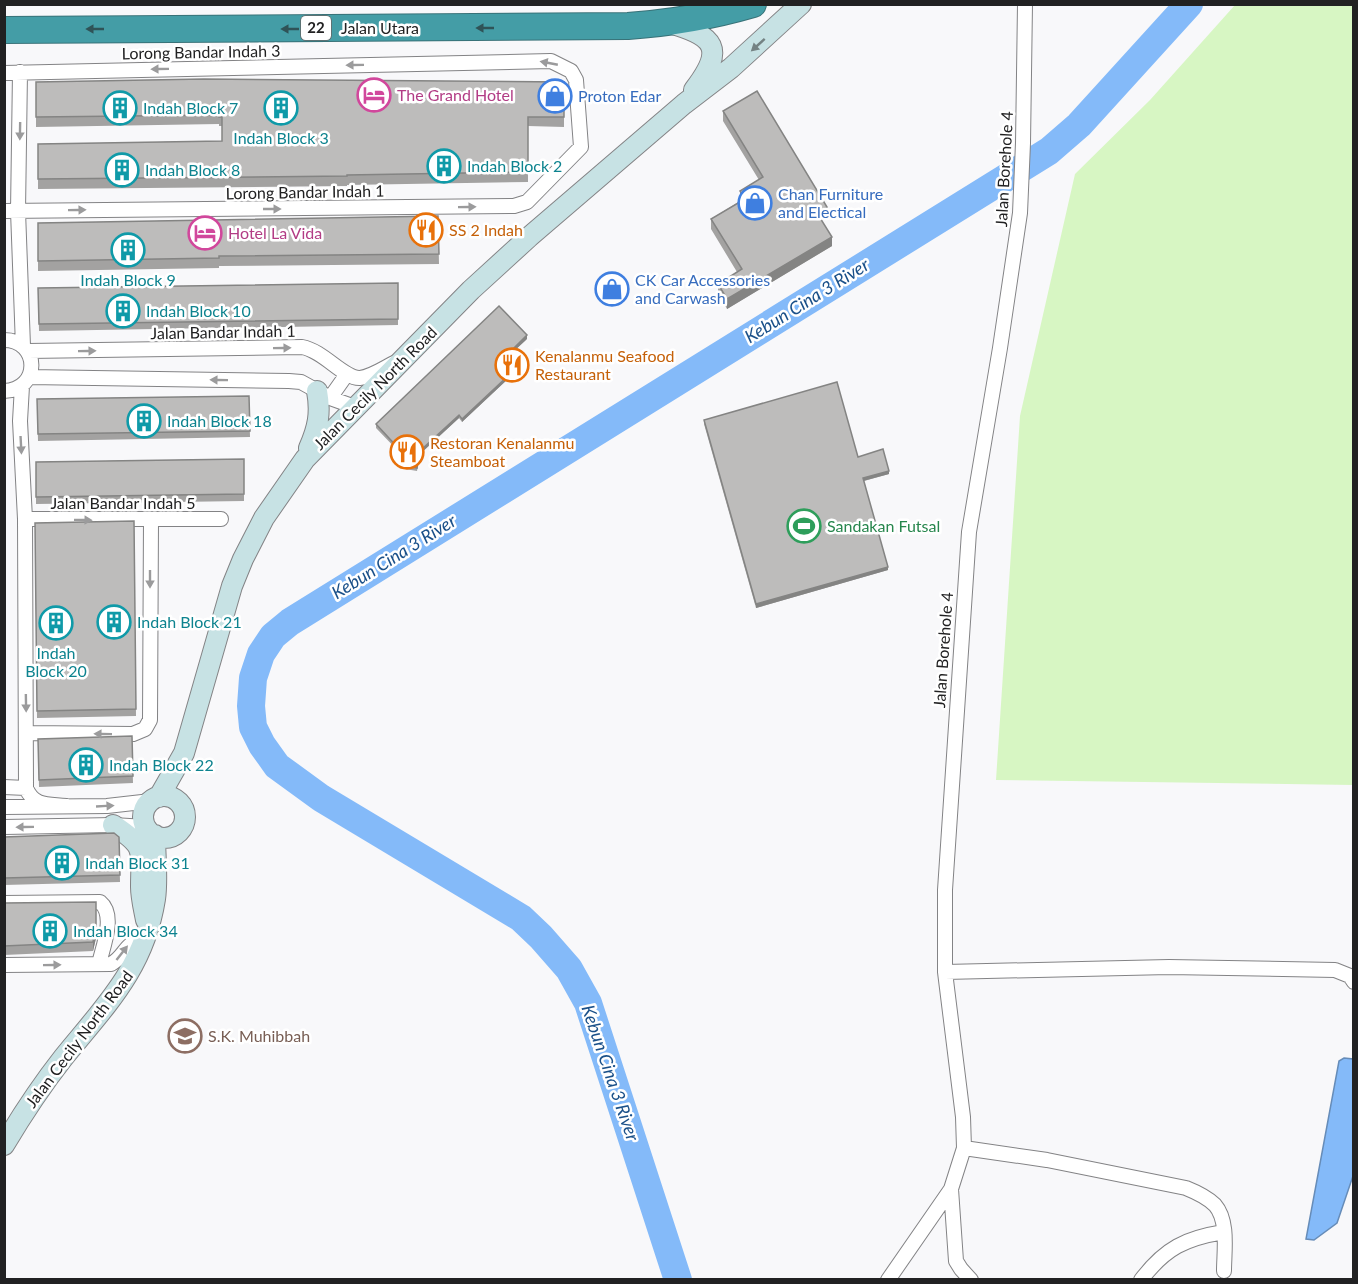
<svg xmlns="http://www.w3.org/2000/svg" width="1358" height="1284" font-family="Lato,sans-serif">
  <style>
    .green { fill: #d7f6c3 }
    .water { fill: #84baf9; stroke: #668cb8; stroke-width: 1.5 }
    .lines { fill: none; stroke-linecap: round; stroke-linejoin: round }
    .river { stroke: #84baf9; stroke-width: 28 }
    .street-casing { stroke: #838385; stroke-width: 16 }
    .secondary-casing { stroke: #838385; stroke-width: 22 }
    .highway-casing { stroke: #387278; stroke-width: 28 }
    .street { stroke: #fff; stroke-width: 14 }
    .secondary { stroke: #c7e2e4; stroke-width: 20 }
    .highway { stroke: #449da6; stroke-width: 26 }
    .wall { fill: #a3a2a1 }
    .shaded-wall { fill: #848483 }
    .building { fill: #bdbcbb; stroke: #848483; stroke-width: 1.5 }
    .oneway { fill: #2f5357 }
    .oneway2 { fill: #748283 }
    .oneway3 { fill: #9b9b9c }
    .labels { text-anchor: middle; stroke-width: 5; stroke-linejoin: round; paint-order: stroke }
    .shield { fill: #fff; stroke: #646464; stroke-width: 1.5 }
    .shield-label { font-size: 15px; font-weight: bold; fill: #212122 }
    .street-label { font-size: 16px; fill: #212122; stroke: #fff }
    .hotel-label { font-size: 16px; fill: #b23c85; stroke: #fff; text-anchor: start }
    .shop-label { font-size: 16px; fill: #366cbe; stroke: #fff; text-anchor: start }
    .culture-label { font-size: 16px; fill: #0d838f; stroke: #fff; text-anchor: start }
    .food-label { font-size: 16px; fill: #c56008; stroke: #fff; text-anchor: start }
    .leisure-label { font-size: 16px; fill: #27864d; stroke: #fff; text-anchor: start }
    .education-label { font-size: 16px; fill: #785e54; stroke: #fff; text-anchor: start }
    .water-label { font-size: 18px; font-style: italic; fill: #1a5089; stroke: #fff }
  </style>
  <rect width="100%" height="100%" fill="#f8f8fa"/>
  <path class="green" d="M1235,5H1353V785L996,780L1020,416L1075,174L1150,100Z"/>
  <path class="water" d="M1344,1058L1353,1059V1176L1337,1223L1314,1240L1306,1239L1339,1061Z"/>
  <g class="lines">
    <path class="river" d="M678,1280L588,1003L569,969L541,937L521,918L321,798L277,766L262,745L253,727L251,706L253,678L261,654L273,636L290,622L1049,151L1079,125L1189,4"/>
    <g class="street-casing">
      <path id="street" d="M20,72L18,211L23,346
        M4,73L551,61L571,71L576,80L581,147L527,202L514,206L4,211
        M4,340C40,340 41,390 4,391
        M28,351L302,347C324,351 344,379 360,378C371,377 384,368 394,363
        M29,377L289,381L301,382L330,398L355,407
        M22,386L20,421L25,519L26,788C34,807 48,804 66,806
        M330,398L347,374
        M25,519H221
        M27,733L133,734L145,729L150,720L151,520
        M4,787L26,788
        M4,807L107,806L151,801
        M4,827L113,825L146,827
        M4,903L100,902C116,915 103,946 99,964
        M4,965L111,964C126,956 124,942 144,939
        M945,972L1169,967L1335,970L1350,976L1354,982
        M964,1148L1047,1160L1186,1188C1196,1192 1207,1197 1215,1205C1229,1221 1224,1252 1224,1271
        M951,1189L956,1261L961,1269L971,1280
        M888,1280L951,1189L964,1148L963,1117L945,972V890L969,532L1000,348L1020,213L1023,143L1025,4
        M1141,1280C1165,1248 1186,1238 1224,1232"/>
    </g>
    <g class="secondary-casing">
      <path id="secondary" d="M669,23C715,36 726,48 694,90
        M309,448C318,428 321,413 317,391
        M143 817a21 21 0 1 1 42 0a21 21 0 1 1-42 0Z
        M159,797L184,753L232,586L243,559L264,518L305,459L471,290L529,237L684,104L731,68L801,4
        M113,825C147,847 141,850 141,887C141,898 144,909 146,920
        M4,1145C22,1115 41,1086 63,1058C105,1006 144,969 155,899C158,879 155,856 155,835"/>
    </g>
    <g class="highway-casing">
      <path id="highway" d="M4,30L628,26C670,23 712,16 753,4"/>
    </g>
    <use href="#street" class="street"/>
    <use href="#secondary" class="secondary"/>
    <use href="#highway" class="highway"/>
  </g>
  <path class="wall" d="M36,82H564V127L528,126V182L347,185V186L38,189V144L222,141V126H219V124L36,127Z
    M723,111L827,216L821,220L832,246L727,309L718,293V284L737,272L711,229V219L740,201V191L759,180L723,121Z
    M438,216L439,264L219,266V268L38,271V223Z
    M398,283V325L39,331L38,288Z
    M527,339L515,350L525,363L462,422L459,418L420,454L417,471L399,468L401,454L376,428V424Z
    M249,396L250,437L38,441L37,399Z
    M704,420L858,457L889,474L864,481L888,570L756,608L704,424Z
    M244,459V501L36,504V462Z
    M134,521L136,716L37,718L35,523Z
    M132,736L133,783L39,787L38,739Z
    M4,837H119L120,882L4,885Z
    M4,903L96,938L93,951L4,955Z"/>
  <path class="shaded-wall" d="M827,207V216L817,222V213Z
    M832,237V246L727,309V299Z
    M527,335V339L513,352V349Z
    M525,360V363L462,422V419Z
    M459,415V418L420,454L417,471L420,451Z
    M889,471V474L863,481V478Z
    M888,567V570L756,608V604Z
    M96,929V938L93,951V942Z"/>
  <path class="building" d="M204,79L564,82V117H528V172L347,175V176L38,179V144L222,141V117H219V115L36,117V82Z
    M757,91L827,207L817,213L832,237L727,299L718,284L742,269L711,219L745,199L740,191L763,177L723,111Z
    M438,216L439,254L219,256V258L38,261V223Z
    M398,283V319L39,324L38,288Z
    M499,306L527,335L513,349L525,360L462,419L459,415L420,451L417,468L399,464L401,451L376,424Z
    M837,382L858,457L883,449L889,471L863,478L888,567L756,604L704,420Z
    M249,396L250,431L38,434L37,399Z
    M244,459V494L36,497V462Z
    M134,521L136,709L37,711L35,523Z
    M132,736L133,776L39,780L38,739Z
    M114,833L119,837L120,875L4,878V837Z
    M96,902V929L93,942L4,946V903Z"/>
  <defs><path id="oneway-solid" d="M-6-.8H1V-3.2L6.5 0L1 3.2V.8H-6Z" transform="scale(1.5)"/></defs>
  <g class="oneway">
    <use href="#oneway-solid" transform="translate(485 28) rotate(180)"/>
    <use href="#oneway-solid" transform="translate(95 29) rotate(180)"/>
    <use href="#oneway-solid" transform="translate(290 29) rotate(180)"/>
  </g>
  <use class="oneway2" href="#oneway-solid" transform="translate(758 45) rotate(138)"/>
  <g class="oneway3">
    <use href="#oneway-solid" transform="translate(549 63) rotate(-169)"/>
    <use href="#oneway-solid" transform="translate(355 65) rotate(179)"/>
    <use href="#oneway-solid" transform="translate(160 69) rotate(179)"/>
    <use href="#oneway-solid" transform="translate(20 131) rotate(91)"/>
    <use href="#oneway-solid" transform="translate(467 207) rotate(-1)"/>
    <use href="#oneway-solid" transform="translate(272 209)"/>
    <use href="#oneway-solid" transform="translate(77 210) rotate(-1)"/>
    <use href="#oneway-solid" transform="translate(282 348) rotate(-1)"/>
    <use href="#oneway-solid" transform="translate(87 351) rotate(-1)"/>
    <use href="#oneway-solid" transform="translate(219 380) rotate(-179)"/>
    <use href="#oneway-solid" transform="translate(21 445) rotate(87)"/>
    <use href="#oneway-solid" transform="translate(83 520) rotate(1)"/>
    <use href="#oneway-solid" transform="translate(150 579) rotate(90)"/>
    <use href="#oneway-solid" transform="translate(26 703) rotate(89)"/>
    <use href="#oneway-solid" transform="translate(103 734) rotate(-179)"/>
    <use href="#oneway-solid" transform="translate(105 806) rotate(-3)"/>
    <use href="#oneway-solid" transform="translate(25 827) rotate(179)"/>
    <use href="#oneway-solid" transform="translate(122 953) rotate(-52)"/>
    <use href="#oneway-solid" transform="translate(52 965) rotate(-1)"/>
  </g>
  <defs>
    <g id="hotel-ring" transform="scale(1.725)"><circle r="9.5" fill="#fff" stroke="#d1479c" stroke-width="1.5"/><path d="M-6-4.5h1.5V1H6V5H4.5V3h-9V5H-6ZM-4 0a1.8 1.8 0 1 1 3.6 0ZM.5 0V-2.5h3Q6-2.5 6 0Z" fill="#d1479c"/></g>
    <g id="shop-ring" transform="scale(1.725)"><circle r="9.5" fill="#fff" stroke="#3f7fe0" stroke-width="1.5"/><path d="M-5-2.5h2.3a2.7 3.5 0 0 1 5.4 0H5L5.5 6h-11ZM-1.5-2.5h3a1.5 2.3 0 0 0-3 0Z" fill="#3f7fe0"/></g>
    <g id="building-ring" transform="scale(1.725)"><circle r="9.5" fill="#fff" stroke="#0f9aa8" stroke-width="1.5"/><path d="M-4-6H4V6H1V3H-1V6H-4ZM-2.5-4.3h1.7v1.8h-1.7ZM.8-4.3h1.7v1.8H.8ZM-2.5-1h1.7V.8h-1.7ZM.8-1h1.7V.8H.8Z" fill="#0f9aa8"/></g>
    <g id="restaurant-ring" transform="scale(1.725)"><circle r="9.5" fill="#fff" stroke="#e8710a" stroke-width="1.5"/><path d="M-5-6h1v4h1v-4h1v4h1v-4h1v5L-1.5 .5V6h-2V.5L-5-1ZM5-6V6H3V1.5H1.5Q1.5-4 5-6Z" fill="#e8710a"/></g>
    <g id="stadium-ring" transform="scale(1.725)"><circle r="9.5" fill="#fff" stroke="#2e9e5b" stroke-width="1.5"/><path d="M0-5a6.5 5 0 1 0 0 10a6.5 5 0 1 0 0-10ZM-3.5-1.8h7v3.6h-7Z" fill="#2e9e5b"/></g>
    <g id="school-ring" transform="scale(1.725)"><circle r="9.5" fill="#fff" stroke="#8d6e63" stroke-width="1.5"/><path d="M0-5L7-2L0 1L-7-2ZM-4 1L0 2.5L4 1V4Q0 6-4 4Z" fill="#8d6e63"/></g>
  </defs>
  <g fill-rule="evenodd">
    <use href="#hotel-ring" x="374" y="95"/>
    <use href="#shop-ring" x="555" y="96"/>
    <use href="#building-ring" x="120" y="108"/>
    <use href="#building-ring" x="281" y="108"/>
    <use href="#building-ring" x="444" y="166"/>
    <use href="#building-ring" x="122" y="170"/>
    <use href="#shop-ring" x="755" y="203"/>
    <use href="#restaurant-ring" x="426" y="230"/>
    <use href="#hotel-ring" x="205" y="233"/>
    <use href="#building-ring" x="128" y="250"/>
    <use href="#shop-ring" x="612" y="289"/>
    <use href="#building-ring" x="123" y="311"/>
    <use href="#restaurant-ring" x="512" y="365"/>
    <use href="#building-ring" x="144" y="421"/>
    <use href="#restaurant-ring" x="407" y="452"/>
    <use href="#stadium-ring" x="804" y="526"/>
    <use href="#building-ring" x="114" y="622"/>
    <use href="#building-ring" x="56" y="623"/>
    <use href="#building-ring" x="86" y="765"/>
    <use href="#building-ring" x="62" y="863"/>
    <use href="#building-ring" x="50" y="931"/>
    <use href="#school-ring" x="185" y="1036"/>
  </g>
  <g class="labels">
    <rect class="shield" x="301" y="16" width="30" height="24" rx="4.5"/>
    <g class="shield-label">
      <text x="316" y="33">22</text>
    </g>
    <g class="street-label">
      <text x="380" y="34">Jalan Utara</text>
      <text transform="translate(201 52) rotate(-1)" y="6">Lorong Bandar Indah 3</text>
      <text transform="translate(1004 169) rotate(-87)" y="6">Jalan Borehole 4</text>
      <text transform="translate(305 192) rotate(-1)" y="6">Lorong Bandar Indah 1</text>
      <text transform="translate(223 332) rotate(-1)" y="6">Jalan Bandar Indah 1</text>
      <text transform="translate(375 388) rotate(-45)" y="6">Jalan Cecily North Road</text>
      <text x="123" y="509">Jalan Bandar Indah 5</text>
      <text transform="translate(943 650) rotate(-86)" y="6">Jalan Borehole 4</text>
      <text transform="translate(79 1039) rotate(-53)" y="6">Jalan Cecily North Road</text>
    </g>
    <g class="hotel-label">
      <text x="397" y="101">The Grand Hotel</text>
      <text x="228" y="239">Hotel La Vida</text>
    </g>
    <g class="shop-label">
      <text x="578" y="102">Proton Edar</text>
      <text x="778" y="200">Chan Furniture<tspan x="778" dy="18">and Electical</tspan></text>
      <text x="635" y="286">CK Car Accessories<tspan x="635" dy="18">and Carwash</tspan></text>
    </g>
    <g class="culture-label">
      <text x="143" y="114">Indah Block 7</text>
      <text x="281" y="144" text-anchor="middle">Indah Block 3</text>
      <text x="467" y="172">Indah Block 2</text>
      <text x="145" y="176">Indah Block 8</text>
      <text x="128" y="286" text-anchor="middle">Indah Block 9</text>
      <text x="146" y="317">Indah Block 10</text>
      <text x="167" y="427">Indah Block 18</text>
      <text x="137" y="628">Indah Block 21</text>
      <text x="56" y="659" text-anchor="middle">Indah<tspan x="56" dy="18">Block 20</tspan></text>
      <text x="109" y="771">Indah Block 22</text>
      <text x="85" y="869">Indah Block 31</text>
      <text x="73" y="937">Indah Block 34</text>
    </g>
    <g class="food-label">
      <text x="449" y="236">SS 2 Indah</text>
      <text x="535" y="362">Kenalanmu Seafood<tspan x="535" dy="18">Restaurant</tspan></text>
      <text x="430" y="449">Restoran Kenalanmu<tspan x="430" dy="18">Steamboat</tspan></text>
    </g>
    <g class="leisure-label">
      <text x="827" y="532">Sandakan Futsal</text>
    </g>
    <g class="education-label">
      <text x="208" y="1042">S.K. Muhibbah</text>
    </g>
    <g class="water-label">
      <text transform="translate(807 301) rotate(-32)" y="6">Kebun Cina 3 River</text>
      <text transform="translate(394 557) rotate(-32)" y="6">Kebun Cina 3 River</text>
      <text transform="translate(610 1073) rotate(71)" y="6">Kebun Cina 3 River</text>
    </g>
  </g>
  <rect width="1358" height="1284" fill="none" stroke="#212122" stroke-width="12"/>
</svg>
